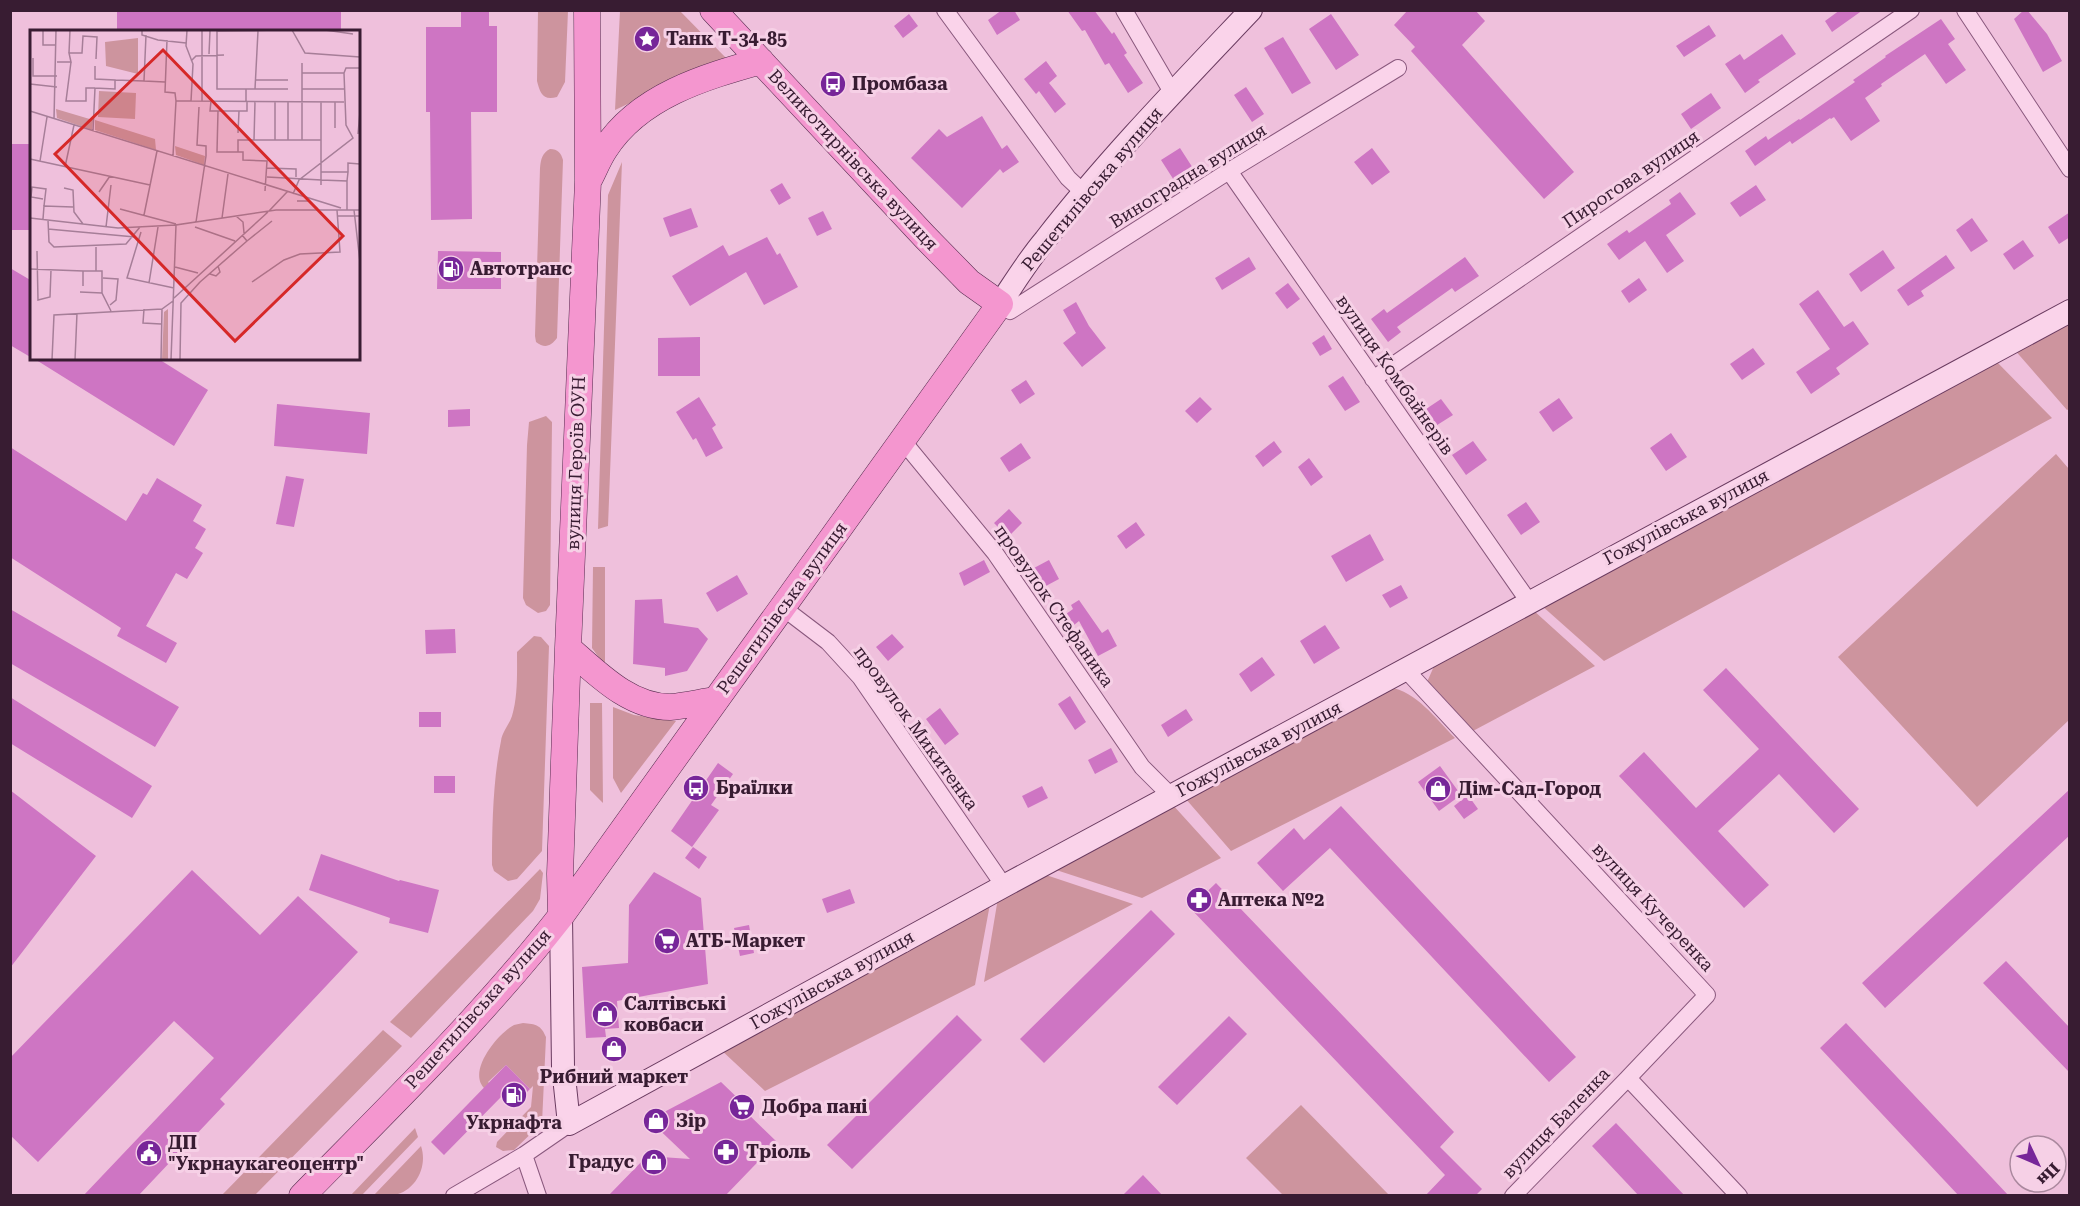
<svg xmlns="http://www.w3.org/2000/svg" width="2080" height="1206" font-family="'Roboto Serif',serif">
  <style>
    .green { fill: #cd949e }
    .building { fill: #ce75c3 }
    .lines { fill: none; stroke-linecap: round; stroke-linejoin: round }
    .street-casing { stroke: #89587d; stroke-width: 18 }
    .secondary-casing { stroke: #6a3b60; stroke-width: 24 }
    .primary-casing { stroke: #562c4f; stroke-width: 27 }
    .street { stroke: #fad3ea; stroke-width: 16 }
    .secondary { stroke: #fad3ea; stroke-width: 22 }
    .primary { stroke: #f496cf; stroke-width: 26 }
    .labels { text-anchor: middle; stroke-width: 6; stroke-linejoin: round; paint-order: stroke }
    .poi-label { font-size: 18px; font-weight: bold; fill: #381c32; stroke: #f6d0e6; text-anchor: start }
    .street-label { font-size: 18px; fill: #381c32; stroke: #f6d0e6 }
    .inset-road { fill: none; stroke: #a67e98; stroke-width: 1.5 }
    .view { fill: #d62828; fill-opacity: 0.15; stroke: #d62828; stroke-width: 3 }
    .inset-edge { fill: none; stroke: #381c32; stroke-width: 3 }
  </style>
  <rect width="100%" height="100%" fill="#efc0dc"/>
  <path class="green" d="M538,11H568L565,82L557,97C543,101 540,93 537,81Z
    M620,11H680L726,58L615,110Z
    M550,149C558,149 561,153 563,160L557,338C551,346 545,349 536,342L535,336L540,168C541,159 542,153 550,149Z
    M622,162L608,526L598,529L608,195Z
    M2069,318V409L2067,410L2013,348Z
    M1995,360L2052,418L1604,661L1541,605Z
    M546,416L552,422L550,605L546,611L538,613L526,605L523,598L527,445L529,422Z
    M2056,454L2069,469V720L1977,807L1838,657Z
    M593,567H605V666L592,648Z
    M1533,610L1595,666L1471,732L1427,682L1435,664Z
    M534,636L541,637L549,646L542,851L517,879L508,881L494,871L492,865C492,827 493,779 501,741C502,732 509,725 512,716C518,696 517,673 517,652Z
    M1389,687C1417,692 1435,718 1455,738L1231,851L1185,798Z
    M590,703H602L603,803L590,790Z
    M613,707L634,715L676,721L621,793L613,778Z
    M1172,804L1221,858L1142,898L1050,868Z
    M540,869L543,873L540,899L533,911L411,1038L390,1022Z
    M1043,874L1133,904L984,982L998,898Z
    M990,904L975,985L765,1091L719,1048Z
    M523,1023C536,1024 541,1025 546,1037L542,1123L514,1150L503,1151L496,1147L497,1142L531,1107L533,1086L530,1089L506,1065L488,1082L499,1093C495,1092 488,1091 485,1089C466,1072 498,1033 514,1025C517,1024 520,1024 523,1023Z
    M383,1030L402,1046L255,1195H222Z
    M1301,1105L1389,1195H1283L1246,1158Z
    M415,1128L418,1137L362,1195H351Z
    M421,1146C428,1166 416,1191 394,1195C388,1197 380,1196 374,1195Z"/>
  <path class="building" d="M117,10H341V32H117Z
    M461,10H489V26H497V112H471L472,219L431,220L430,112H426V27H461Z
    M1002,10H1014L1020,20L997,35L988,20Z
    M1067,10H1094L1112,34L1114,32L1127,53L1124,55L1143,83L1128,93L1109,63L1105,65L1085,30L1082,31Z
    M1408,10H1475L1485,21L1462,45L1574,172L1544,199L1411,51L1415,47L1394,25Z
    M1840,10H1863L1832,32L1825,21Z
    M2024,10H2027L2047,34L2062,61L2043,72L2014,19Z
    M909,14L918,26L903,38L894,26Z
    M1331,14L1359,55L1336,70L1309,29Z
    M1941,19L1955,39L1948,44L1966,70L1946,84L1925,54L1881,84L1882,86L1865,98L1880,121L1851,141L1834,117L1831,119L1830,118L1792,144L1790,141L1755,166L1745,151L1766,136L1768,140L1799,119L1800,120L1855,82L1853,80L1886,57L1885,56Z
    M1709,25L1716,36L1684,57L1676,46Z
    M1782,34L1796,54L1758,80L1760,82L1745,93L1725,64L1740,54L1744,60Z
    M1283,37L1311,83L1292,94L1264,48Z
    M1046,61L1057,76L1049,83L1066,104L1055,113L1039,91L1036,94L1024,79Z
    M1246,87L1264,114L1252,122L1234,95Z
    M1711,93L1721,108L1691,129L1681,114Z
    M982,116L1002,149L1007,145L1019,162L1003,173L1000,169L962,208L911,158L939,129L947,137Z
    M10,144H32V230H10Z
    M1180,148L1198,176L1179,188L1161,160Z
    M1372,148L1390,172L1372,185L1354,162Z
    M782,183L791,198L779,205L770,190Z
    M1756,185L1766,200L1740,217L1730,203Z
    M1680,192L1696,214L1666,235L1684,261L1667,273L1645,241L1619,260L1607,244L1627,230L1629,233L1671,204L1669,200Z
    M691,208L698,227L670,237L663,218Z
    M823,211L832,229L817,236L808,218Z
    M2070,212V237L2059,244L2048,227Z
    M1972,218L1988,241L1971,252L1956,230Z
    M767,237L777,255L780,253L798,287L764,305L746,272L690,306L672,276L723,245L729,256Z
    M2023,240L2034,256L2014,270L2003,254Z
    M1883,250L1895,268L1861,292L1849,274Z
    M438,251L501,252V289H437Z
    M1946,255L1955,268L1921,291L1924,296L1908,306L1897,290Z
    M1249,257L1256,269L1222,290L1215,278Z
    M1465,257L1479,276L1455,292L1452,288L1397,327L1401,332L1388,342L1371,319L1384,309L1387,313Z
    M10,268L32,281V358L10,345Z
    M1639,278L1647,290L1629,303L1621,291Z
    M1288,283L1300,299L1287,309L1275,293Z
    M1818,290L1844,327L1853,321L1869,344L1836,368L1840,374L1811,394L1796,372L1830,349L1799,304Z
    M1076,302L1089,326L1106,348L1082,367L1063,343L1076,333L1063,310Z
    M1324,335L1332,349L1320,356L1312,343Z
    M700,337V376H658V338Z
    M1753,348L1765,364L1742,380L1730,364Z
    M33,358H157L208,390L174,446Z
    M1343,376L1360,402L1345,411L1328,386Z
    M1026,380L1035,394L1020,404L1011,390Z
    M699,397L716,425L712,428L723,448L706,457L696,438L693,440L676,412Z
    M1200,397L1212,409L1197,423L1185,411Z
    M1559,398L1573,418L1553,432L1539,412Z
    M1441,399L1453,415L1434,427L1423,411Z
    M277,404L370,413L367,454L274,446Z
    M470,409V426L448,427V410Z
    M1671,433L1687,457L1666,471L1650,448Z
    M1274,441L1282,452L1263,467L1255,456Z
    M1473,441L1487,460L1466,475L1452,455Z
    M1021,443L1031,458L1009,472L1000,458Z
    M10,447L126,521L143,493L147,495L157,478L202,505L193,521L206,529L195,548L203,553L187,579L176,573L146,626L177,643L166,663L117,636L121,628L10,557Z
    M1309,458L1323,477L1311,486L1298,467Z
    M286,476L304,479L294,527L276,524Z
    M1526,502L1540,522L1521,535L1507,515Z
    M1009,509L1022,523L1008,537L994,523Z
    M1136,522L1145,535L1126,549L1117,536Z
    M1370,534L1384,560L1346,582L1331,556Z
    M984,560L990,572L964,586L959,573Z
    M1049,560L1059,579L1044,587L1034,568Z
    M737,575L748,594L717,612L706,593Z
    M1401,585L1408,598L1390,608L1382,595Z
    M662,599L664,623L698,628L708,639L687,671L665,676V668L633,664L635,600Z
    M1079,600L1102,633L1108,629L1117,646L1098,656L1079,621L1074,625L1066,614L1073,609L1071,605Z
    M10,609L179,707L155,747L10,663Z
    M1325,625L1340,648L1314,664L1300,641Z
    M455,629L456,653L426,654L425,630Z
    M892,634L904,647L888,661L876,647Z
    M1262,657L1275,675L1251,692L1239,674Z
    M1726,668L1859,809L1834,833L1779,774L1718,831L1769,885L1744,908L1619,776L1644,752L1696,808L1759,749L1703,690Z
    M1070,696L1086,722L1075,730L1058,704Z
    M10,697L152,786L132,818L10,743Z
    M940,708L959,734L945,745L926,719Z
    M1186,709L1193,720L1168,737L1161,725Z
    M419,712H441V727H419Z
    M1111,748L1118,762L1095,774L1088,760Z
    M718,763L733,774L711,805L719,810L692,847L671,831Z
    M1440,766L1461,795L1439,811L1418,782Z
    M434,776H455V793H434Z
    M1042,786L1048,798L1028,808L1022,796Z
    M2070,789V835L1885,1008L1862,983Z
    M10,790L96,856L10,968Z
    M1468,795L1478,809L1464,819L1454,806Z
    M1341,806L1576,1057L1549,1082L1330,848L1283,891L1257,863L1294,828L1304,840Z
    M693,847L707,857L699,869L685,858Z
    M321,854L399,881L400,880L439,890L428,933L389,923L390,918L309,890Z
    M192,870L260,935L298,896L358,952L220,1099L225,1104L138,1196H83L214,1058L174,1021L38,1162L10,1135V1058Z
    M654,872L701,898L708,984L617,1001L619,1028L605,1029L606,1037L586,1038L582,967L628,963L629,905Z
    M1216,883L1454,1132L1440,1147L1482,1189L1475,1196H1425L1445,1175L1190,908Z
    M850,889L855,903L827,913L822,899Z
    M1151,910L1175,934L1044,1063L1020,1039Z
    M749,925L754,953L740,956L734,928Z
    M2006,961L2070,1028V1073L1983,983Z
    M957,1015L982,1040L852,1169L827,1145Z
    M1229,1016L1247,1034L1177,1105L1158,1087Z
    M1846,1023L1930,1112L2009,1196H1959L1820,1048Z
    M506,1065L530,1089L512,1107L502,1096L444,1155L431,1142Z
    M721,1082L746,1106L743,1109L777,1142L725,1196H608L647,1156L690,1159L649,1120Z
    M1616,1123L1685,1196H1639L1592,1146Z
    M1143,1175L1163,1196H1122Z"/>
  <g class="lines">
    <g class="street-casing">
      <path id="street" d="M945,10L1068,178L1084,193
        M1124,10L1173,94
        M1965,10L2070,169
        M1229,171L1529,602
        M1000,304L1010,311L1229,171L1398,68
        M1373,379L1911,10
        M902,440L995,553L1142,767L1172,797
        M782,607L828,642L860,677L1004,886
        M1406,670L1707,995L1628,1078L1739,1196
        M524,1155L538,1196
        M454,1196L524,1155L569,1124
        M1513,1196L1628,1078"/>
    </g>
    <g class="secondary-casing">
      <path id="secondary" d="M1000,304C1014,283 1028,260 1045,240C1108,159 1180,85 1251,10
        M561,916L563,1067L569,1124L1004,886L2070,311"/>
    </g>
    <g class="primary-casing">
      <path id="primary" d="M590,178C595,168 599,158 605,149C639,96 704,77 761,61
        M568,648C597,673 629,707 670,707C685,706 701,702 716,700
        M561,916L560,874L568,648L588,181L587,10
        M302,1196C391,1105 483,1016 561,916L1000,304L969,282L925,237L713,10"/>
    </g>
    <use href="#street" class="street"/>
    <use href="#secondary" class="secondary"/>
    <use href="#primary" class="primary"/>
  </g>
  <defs>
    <g id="sight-disc" transform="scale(1.35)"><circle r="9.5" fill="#772699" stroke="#f6d0e6"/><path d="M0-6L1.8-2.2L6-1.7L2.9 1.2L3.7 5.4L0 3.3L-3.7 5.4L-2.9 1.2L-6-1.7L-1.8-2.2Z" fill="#fff"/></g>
    <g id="bus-disc" transform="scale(1.35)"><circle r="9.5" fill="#772699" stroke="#f6d0e6"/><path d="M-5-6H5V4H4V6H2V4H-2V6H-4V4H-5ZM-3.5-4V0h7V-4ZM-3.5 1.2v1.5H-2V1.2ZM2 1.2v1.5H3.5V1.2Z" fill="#fff"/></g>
    <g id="fuel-disc" transform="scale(1.35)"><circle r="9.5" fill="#772699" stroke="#f6d0e6"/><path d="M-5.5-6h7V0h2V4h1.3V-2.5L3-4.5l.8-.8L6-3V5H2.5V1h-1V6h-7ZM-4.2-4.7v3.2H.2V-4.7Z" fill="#fff"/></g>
    <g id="shop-disc" transform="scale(1.35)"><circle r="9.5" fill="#772699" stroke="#f6d0e6"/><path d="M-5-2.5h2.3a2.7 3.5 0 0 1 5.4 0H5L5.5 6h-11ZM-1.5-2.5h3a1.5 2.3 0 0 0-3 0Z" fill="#fff"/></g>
    <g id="pharmacy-disc" transform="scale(1.35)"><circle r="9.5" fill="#772699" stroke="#f6d0e6"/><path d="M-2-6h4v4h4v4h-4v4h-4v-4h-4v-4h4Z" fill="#fff"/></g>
    <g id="supermarket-disc" transform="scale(1.35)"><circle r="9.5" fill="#772699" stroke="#f6d0e6"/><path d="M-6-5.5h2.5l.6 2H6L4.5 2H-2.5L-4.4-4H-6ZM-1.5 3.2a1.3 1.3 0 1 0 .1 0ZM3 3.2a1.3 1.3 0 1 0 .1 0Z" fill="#fff"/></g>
    <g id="civic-disc" transform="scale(1.35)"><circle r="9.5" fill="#772699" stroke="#f6d0e6"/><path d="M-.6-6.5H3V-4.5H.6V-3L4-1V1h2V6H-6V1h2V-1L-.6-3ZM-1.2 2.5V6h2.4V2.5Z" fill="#fff"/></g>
  </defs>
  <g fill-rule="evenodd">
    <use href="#sight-disc" x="647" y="39"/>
    <use href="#bus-disc" x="833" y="84"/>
    <use href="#fuel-disc" x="451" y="269"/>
    <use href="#bus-disc" x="696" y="788"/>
    <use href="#shop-disc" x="1438" y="789"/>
    <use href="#pharmacy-disc" x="1199" y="900"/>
    <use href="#supermarket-disc" x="667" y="941"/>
    <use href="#shop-disc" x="605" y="1014"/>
    <use href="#shop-disc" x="614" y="1049"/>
    <use href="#fuel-disc" x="514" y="1095"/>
    <use href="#supermarket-disc" x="742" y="1107"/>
    <use href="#shop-disc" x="656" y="1121"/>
    <use href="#pharmacy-disc" x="726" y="1152"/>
    <use href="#civic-disc" x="149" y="1153"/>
    <use href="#shop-disc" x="654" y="1162"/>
  </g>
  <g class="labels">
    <g class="poi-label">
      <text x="666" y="45">Танк Т-34-85</text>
      <text x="852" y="90">Промбаза</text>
      <text x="470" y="275">Автотранс</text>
      <text x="716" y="794">Браїлки</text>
      <text x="1458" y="795">Дім-Сад-Город</text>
      <text x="1218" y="906">Аптека №2</text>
      <text x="686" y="947">АТБ-Маркет</text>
      <text x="624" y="1010">Салтівські<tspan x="624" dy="21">ковбаси</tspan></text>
      <text x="614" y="1083" text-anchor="middle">Рибний маркет</text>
      <text x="762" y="1113">Добра пані</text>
      <text x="676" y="1127">Зір</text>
      <text x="514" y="1129" text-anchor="middle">Укрнафта</text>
      <text x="168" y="1149">ДП<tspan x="168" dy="21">"Укрнаукагеоцентр"</tspan></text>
      <text x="746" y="1158">Тріоль</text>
      <text x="634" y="1168" text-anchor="end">Градус</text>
    </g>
    <g class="street-label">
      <text transform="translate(853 160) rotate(47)" y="6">Великотирнівська вулиця</text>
      <text transform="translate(1188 176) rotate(-32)" y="6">Виноградна вулиця</text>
      <text transform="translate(1631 179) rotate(-34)" y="6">Пирогова вулиця</text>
      <text transform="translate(1092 189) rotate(-50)" y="6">Решетилівська вулиця</text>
      <text transform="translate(1395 375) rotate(55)" y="6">вулиця Комбайнерів</text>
      <text transform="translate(576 463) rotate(-88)" y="6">вулиця Героїв ОУН</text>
      <text transform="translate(1686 517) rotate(-28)" y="6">Гожулівська вулиця</text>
      <text transform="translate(1054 606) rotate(55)" y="6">провулок Стефаника</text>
      <text transform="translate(782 608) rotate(-54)" y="6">Решетилівська вулиця</text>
      <text transform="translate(916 728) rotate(54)" y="6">провулок Микитенка</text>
      <text transform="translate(1259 749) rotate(-28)" y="6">Гожулівська вулиця</text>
      <text transform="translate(1653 907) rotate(47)" y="6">вулиця Кучеренка</text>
      <text transform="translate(832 980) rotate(-29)" y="6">Гожулівська вулиця</text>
      <text transform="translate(478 1009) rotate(-48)" y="6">Решетилівська вулиця</text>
      <text transform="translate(1556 1123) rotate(-46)" y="6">вулиця Баленка</text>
    </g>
  </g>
  <g transform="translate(30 30)">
    <rect width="330" height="330" fill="#efc0dc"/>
    <path d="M108,8V44L76,36L75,12ZM69,61L106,63L105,89L68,87ZM26,79L63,90L62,100L27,88ZM65,90L125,109L126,120L65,100ZM145,116L175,126L174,135L146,125ZM138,279V330H132L134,282Z" fill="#cd949e"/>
    <path class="inset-road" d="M13,0V15H25M112,0V5L128,10L156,13M262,0L275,23L330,27M295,0L323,4M116,5L114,51L135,52M137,10L135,62L145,63L146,71M39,23L40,0M179,24L180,1M3,28V46H27M161,31L166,26L194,25M27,32H41L39,23H52L53,6L67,7L66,29M41,32L36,71H56V58H65M314,43L316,38H330M85,50L114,51M225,50H258M0,54L27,57M216,59H187V1L250,0M225,59H258M272,59H314M161,71L314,72M172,71V0M181,71L180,81H209M216,71V59H225L228,1M245,72V110M0,81L311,178M188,81L187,122H213V130L237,131L235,161M24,89L26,0M305,98V72M63,101L65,58L85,59V50L65,49V36M208,103L209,81H217V72M328,104L330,82M224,110L225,72M258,110V72M272,110V33M291,110V72M208,122V110H291V150L317,151V180M143,126L146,71H161L163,34L156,16L157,0M0,129L120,155M10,131L17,87M35,137L44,95M237,138L266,139V147M291,142H318L317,151M318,142V133L330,134M237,147L291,150V155M34,158L43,160L44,182L53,194M69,162L80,146M263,164L269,150L323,108L316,95L314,43H272M13,169L1,167L2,157L16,159L14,176M267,171H279L288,179M90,179L146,194M324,180L330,232M239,181L257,162M114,185L127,121M206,186L213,192L214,203M308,186H330M0,188L88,198L146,195M192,188L198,144M13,189L14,176L43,177M18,190L19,212L24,217L96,214L110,197M166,192L176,126V116L167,115L169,77M76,197L81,155M165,197L205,211M18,199L105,207M111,202L97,248L144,258M217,211L242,191M7,221L8,270L20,267L21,240M145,237L168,243M0,239L53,241V256M53,241H72V263L81,281M66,241V217M180,244L186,246L190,242L188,236M73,248L88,249L86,270L80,275M170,252L217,211L212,205M222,252L254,230L270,224L310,222L307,180M119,253L128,197M50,262L72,263M144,268L238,182M114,279L113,293L131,294M22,330L24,285L132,279L143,271M45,330L47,283M131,330L132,279M141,330L146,195L246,180H330M150,330L151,273L170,252"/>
    <path class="view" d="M133,20L313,206L205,311L25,124Z"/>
    <rect width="330" height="330" class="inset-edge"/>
  </g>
  <rect width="2080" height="1206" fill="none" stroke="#381c32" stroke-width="24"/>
  <g transform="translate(2038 1164) rotate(134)"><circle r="28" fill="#f6d0e6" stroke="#aa889e" stroke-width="1.5"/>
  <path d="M0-4.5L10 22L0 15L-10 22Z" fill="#772699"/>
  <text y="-9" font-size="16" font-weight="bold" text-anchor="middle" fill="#381c32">Пн</text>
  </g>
</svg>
